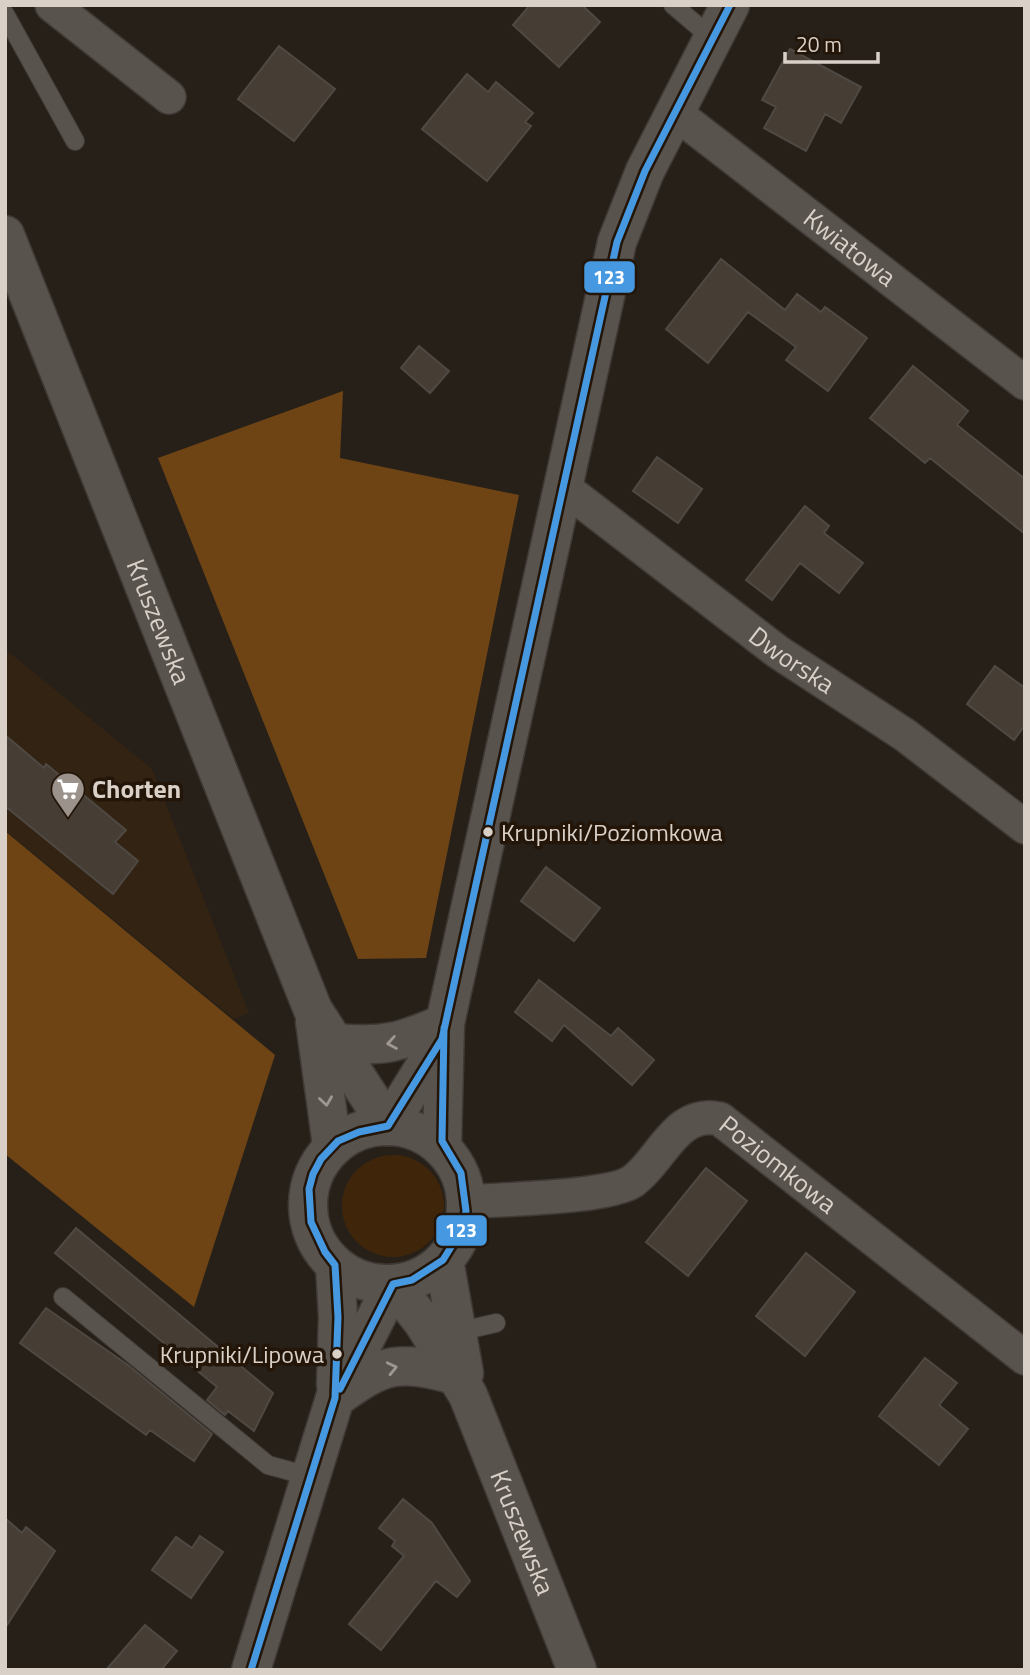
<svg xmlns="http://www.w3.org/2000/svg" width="1030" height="1675" font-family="'Titillium Web',sans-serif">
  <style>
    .built { fill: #332312 }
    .green { fill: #3f260a }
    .forest { fill: #6e4415 }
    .building { fill: #463d34; stroke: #4f4943; stroke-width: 2 }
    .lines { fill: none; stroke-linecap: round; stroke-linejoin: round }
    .service-casing { stroke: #3f3a35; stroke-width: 20 }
    .minor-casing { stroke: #3f3a35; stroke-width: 36 }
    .tertiary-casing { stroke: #3f3a35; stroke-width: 41 }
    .service { stroke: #59534e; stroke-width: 18 }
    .minor { stroke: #59534e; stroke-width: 33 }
    .tertiary { stroke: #59534e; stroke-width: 38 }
    .bus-1-casing { stroke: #231609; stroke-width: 12 }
    .bus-1 { stroke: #4699e1; stroke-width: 7 }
    .oneway { stroke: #9f9891 }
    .bus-dot { fill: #d9d0c8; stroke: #231609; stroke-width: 2.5 }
    .labels { text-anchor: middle; stroke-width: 7; stroke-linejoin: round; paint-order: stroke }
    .bus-label { font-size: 24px; fill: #d9d0c8; stroke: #231609; text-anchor: start }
    .street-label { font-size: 26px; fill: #d9d0c8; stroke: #231609 }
    .poi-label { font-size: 26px; font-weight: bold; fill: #d9d0c8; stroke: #231609; text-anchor: start }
    .line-badge { stroke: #231609; stroke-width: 2.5 }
    .badge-label { font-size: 19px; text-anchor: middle; font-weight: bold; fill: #fff }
  </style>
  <rect width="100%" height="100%" fill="#272019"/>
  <path class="built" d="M5,649L152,769L249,1013L234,1019L5,830Z"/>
  <path class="green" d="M342 1206a51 51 0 1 1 102 0a51 51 0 1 1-102 0Z"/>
  <path class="forest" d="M343,391L340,458L519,495L426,958L358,959L158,458Z
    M5,831L275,1055L194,1307L5,1154Z"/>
  <path class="building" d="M530,5H582L600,22L559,67L513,25Z
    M279,46L335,89L294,141L238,99Z
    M790,49L861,87L841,123L825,114L806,151L764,128L776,107L762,100Z
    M467,74L488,92L496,82L533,113L525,122L531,126L487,181L422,129Z
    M721,259L785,310L797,294L821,312L825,307L867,338L828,391L786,360L796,347L748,312L708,363L666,329Z
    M419,346L449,371L430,393L401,368Z
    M913,366L968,411L957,425L1025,479V534L930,458L925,463L870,418Z
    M657,457L702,489L678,523L633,491Z
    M805,506L829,526L824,533L863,563L839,593L800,563L772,600L746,580Z
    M995,666L1025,688V725L1014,740L967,704Z
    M5,735L44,768L46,764L126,830L115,842L138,861L113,894L5,806Z
    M546,867L600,908L574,941L521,901Z
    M539,980L611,1036L618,1028L654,1060L632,1085L564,1025L552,1041L515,1012Z
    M706,1168L747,1201L688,1276L646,1242Z
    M76,1228L273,1393L254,1431L228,1411L225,1415L207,1400L217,1387L55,1253Z
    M806,1253L855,1292L805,1356L756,1316Z
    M46,1308L128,1365L212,1434L194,1461L150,1430L146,1435L20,1343Z
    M925,1358L957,1383L939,1405L968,1429L939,1465L879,1416Z
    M403,1499L432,1523L470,1581L457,1597L436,1581L381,1650L349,1624L404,1556L392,1546L395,1541L379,1528Z
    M5,1518L22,1533L26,1527L55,1551L5,1628Z
    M200,1536L223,1552L191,1598L152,1570L176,1537L192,1548Z
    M145,1625L177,1651L161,1670H106Z"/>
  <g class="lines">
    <g class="service-casing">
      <path id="service" d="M673,5L712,38
        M5,14L75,141
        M63,1297L268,1465L312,1477
        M457,1332L496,1323"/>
    </g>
    <g class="minor-casing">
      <g id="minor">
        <path d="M52,5L169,97"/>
        <path id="s1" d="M674,112L1025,383"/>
        <path id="s2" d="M563,487L778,652L905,735L1025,827"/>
        <path id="s3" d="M468,1202C502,1199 609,1198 633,1181C662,1160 676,1109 720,1119L1025,1358"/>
      </g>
    </g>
    <g class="tertiary-casing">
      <g id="tertiary">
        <path id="s4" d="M5,235L313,1010L388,1126"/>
        <path d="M315,1022L332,1145"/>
        <path d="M335,1043C384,1047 400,1043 445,1023"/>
        <circle cx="387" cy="1205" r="79"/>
        <path d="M388,1126L442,1039"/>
        <path d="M442,1145L445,1023L617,242L645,171L730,5"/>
        <path d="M444,1260L464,1373"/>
        <path d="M335,1265L338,1317L336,1385"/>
        <path id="s5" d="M393,1284L423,1322L468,1395L577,1670"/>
        <path d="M337,1397C385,1362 398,1360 455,1375"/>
        <path d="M251,1670L335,1398L393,1284"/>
      </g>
    </g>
    <use href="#service" class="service"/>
    <use href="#minor" class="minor"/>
    <use href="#tertiary" class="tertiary"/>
    <g class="bus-1-casing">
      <path id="bus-1" d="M340,1389L393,1284L412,1280L443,1260L462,1229L466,1211L461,1173L442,1141L444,1028
        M251,1670L335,1398L338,1317L335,1265L325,1252L311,1222L309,1189L313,1174L321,1159L338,1141L359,1132L388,1126L442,1039L617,242L645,171L730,5"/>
    </g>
    <use href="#bus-1" class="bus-1"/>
  </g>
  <defs><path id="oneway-chevron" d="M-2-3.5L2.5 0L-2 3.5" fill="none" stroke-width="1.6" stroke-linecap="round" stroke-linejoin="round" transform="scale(1.75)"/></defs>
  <g class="oneway">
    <use href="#oneway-chevron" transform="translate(392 1043) rotate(170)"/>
    <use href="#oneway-chevron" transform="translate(326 1101) rotate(82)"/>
    <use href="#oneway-chevron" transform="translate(392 1368) rotate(-13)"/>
  </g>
  <defs>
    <g id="supermarket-pin" transform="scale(1.75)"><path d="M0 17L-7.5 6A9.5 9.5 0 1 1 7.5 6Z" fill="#9b928b" stroke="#231609"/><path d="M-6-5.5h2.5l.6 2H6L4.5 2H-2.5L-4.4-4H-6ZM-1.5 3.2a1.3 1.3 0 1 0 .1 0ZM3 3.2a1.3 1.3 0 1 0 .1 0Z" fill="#fff"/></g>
  </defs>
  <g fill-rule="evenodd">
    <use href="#supermarket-pin" x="68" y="789"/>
  </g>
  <g class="bus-dot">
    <circle cx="488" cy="832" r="6"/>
    <circle cx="337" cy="1354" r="6"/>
  </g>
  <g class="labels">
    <g class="bus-label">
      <text x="501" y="841">Krupniki/Poziomkowa</text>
      <text x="324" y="1363" text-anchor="end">Krupniki/Lipowa</text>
    </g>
    <g class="street-label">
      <text dy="9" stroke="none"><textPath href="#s1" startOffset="222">Kwiatowa</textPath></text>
      <text dy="9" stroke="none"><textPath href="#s4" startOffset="416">Kruszewska</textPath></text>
      <text dy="9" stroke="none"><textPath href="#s2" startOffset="287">Dworska</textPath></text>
      <text dy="9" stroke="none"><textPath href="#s3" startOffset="354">Poziomkowa</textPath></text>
      <text dy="9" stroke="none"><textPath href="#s5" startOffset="282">Kruszewska</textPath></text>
    </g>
    <g class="poi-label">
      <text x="92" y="798">Chorten</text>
    </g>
  </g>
  <g class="line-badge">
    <rect x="583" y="260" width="53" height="34" rx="7" fill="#4699e1"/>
    <rect x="435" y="1214" width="53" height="33" rx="7" fill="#4699e1"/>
  </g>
  <g class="badge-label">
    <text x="609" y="284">123</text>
    <text x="461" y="1237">123</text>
  </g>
  <rect width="1030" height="1675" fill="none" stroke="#d9d0c8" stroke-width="14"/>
  <path d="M785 52v10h93v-10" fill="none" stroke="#d9d0c8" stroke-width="3.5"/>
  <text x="796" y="52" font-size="21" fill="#d9d0c8" stroke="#231609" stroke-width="5" paint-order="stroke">20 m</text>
</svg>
